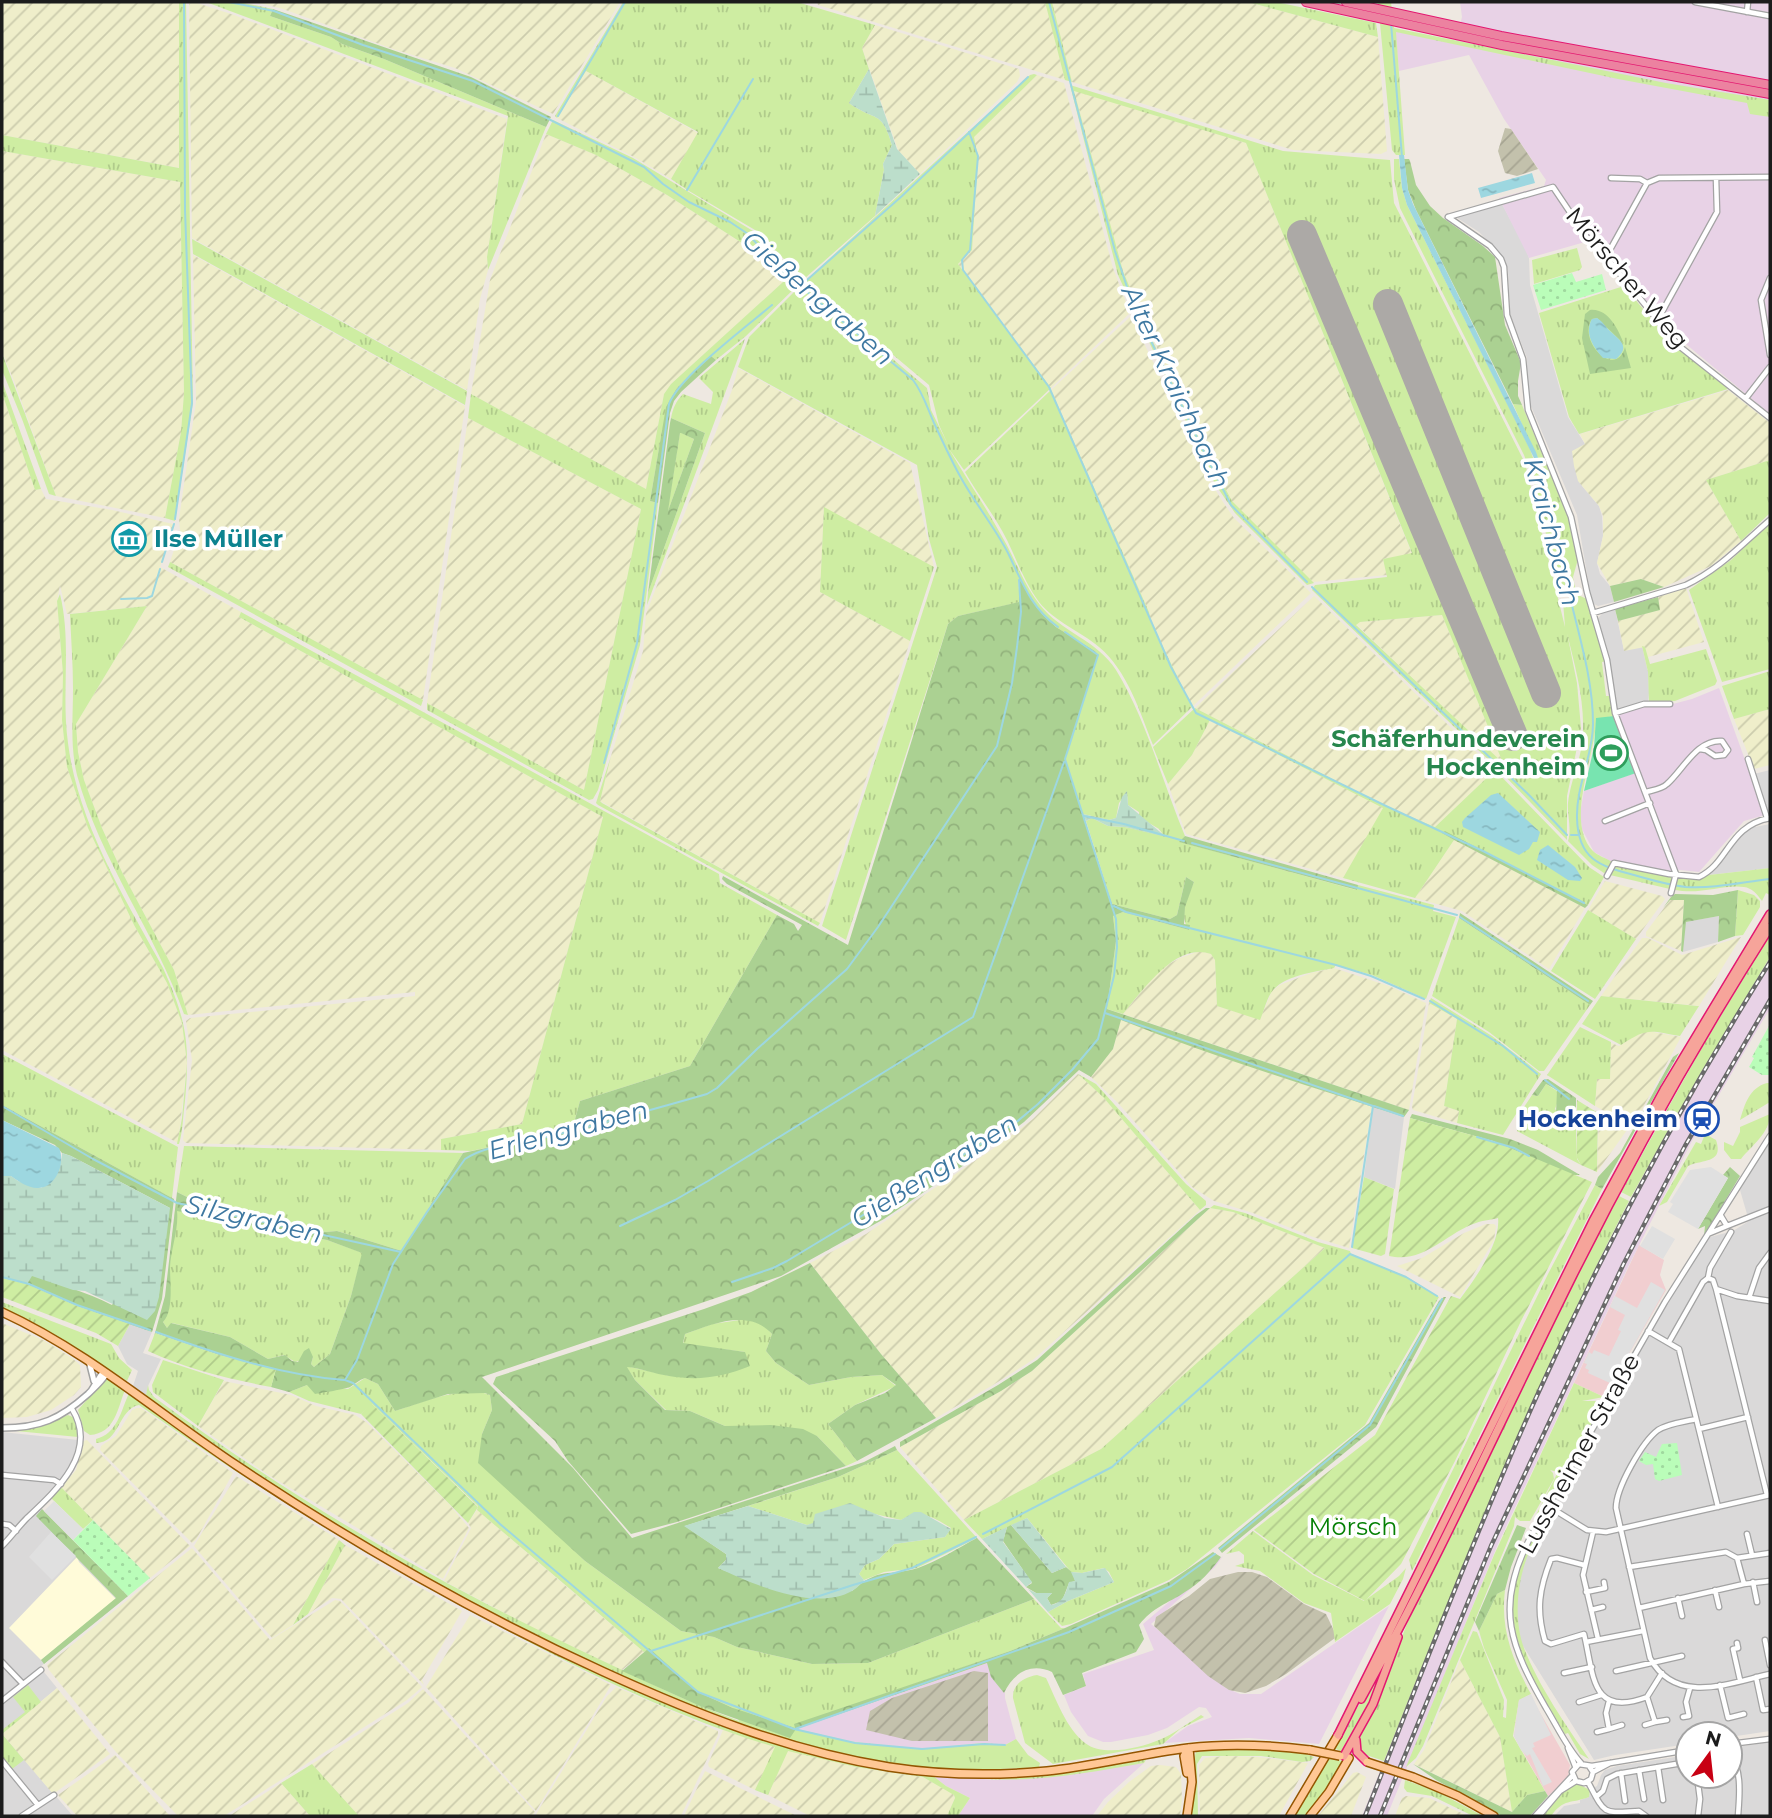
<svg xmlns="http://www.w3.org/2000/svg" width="1772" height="1818" font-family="Montserrat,sans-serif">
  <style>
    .residential { fill: #dad9d9 }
    .commercial { fill: #f1ced0 }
    .industrial { fill: #e8d2e6 }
    .education { fill: #fffbd9 }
    .construction { fill: url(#construction-furrows) }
    .farmland { fill: url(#farmland-furrows) }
    .grass { fill: url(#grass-tufts); fill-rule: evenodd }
    .forest { fill: url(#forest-crowns); fill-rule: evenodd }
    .wetland { fill: url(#wetland-marsh) }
    .park { fill: url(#park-dots) }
    .garden { fill: url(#garden-furrows) }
    .pitch { fill: #78e4b0 }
    .parking { fill: #e0e0e0 }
    .water { fill: url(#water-ripples) }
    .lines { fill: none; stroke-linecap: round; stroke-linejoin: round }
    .stream { stroke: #9dd7e0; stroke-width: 2 }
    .runway { stroke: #aca9a6; stroke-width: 30 }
    .minor-casing { stroke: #a3a3a3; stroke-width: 7 }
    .tertiary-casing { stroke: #a3a3a3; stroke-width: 8 }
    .primary-casing { stroke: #945500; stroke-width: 10 }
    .trunk-casing { stroke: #e31770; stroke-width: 10 }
    .motorway-casing { stroke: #e31770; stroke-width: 10 }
    .minor { stroke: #fff; stroke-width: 4.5 }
    .tertiary { stroke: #fff; stroke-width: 5 }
    .primary { stroke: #ffc795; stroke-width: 7 }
    .trunk { stroke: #f6a49a; stroke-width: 7 }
    .motorway { stroke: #ec82a0; stroke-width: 8 }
    .rail-casing { stroke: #6a6a6a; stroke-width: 4.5 }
    .rail { stroke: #fff; stroke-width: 2; stroke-dasharray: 5; stroke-linecap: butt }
    .primary-bridge-casing { stroke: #945500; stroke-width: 10; stroke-linecap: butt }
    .primary-bridge { stroke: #ffc795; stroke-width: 7 }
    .labels { text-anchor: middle; stroke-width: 7; stroke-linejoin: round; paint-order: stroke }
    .street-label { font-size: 24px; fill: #1c1c1c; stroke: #fff }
    .culture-label { font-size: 24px; font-weight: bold; fill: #0d838f; stroke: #fff; text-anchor: start }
    .leisure-label { font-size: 24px; font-weight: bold; fill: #27864d; stroke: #fff; text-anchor: end }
    .transit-label { font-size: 24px; font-weight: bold; fill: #164399; stroke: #fff; text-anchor: end }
    .park-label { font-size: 24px; fill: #058004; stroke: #fff }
    .water-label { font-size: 26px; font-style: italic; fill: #3e78a1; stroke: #fff }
  </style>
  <defs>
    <pattern id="construction-furrows" width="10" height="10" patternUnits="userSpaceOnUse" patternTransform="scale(1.75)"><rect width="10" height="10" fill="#c3c1ac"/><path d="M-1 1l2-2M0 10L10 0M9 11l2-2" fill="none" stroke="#a7a593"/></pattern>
    <pattern id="farmland-furrows" width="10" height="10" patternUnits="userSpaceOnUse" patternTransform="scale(1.75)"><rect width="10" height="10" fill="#efeeca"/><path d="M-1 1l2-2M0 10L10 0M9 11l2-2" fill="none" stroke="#ccccad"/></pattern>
    <pattern id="grass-tufts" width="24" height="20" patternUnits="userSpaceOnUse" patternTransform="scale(1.75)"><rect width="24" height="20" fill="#ceeda2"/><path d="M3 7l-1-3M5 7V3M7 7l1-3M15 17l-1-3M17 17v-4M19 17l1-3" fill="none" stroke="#b0cb8b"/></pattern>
    <pattern id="forest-crowns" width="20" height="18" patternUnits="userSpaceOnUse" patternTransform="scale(1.75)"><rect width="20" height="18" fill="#abd192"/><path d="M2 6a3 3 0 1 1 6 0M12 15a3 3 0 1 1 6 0" fill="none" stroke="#93b37d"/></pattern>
    <pattern id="wetland-marsh" width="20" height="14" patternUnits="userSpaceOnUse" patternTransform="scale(1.75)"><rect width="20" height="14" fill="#bcdecb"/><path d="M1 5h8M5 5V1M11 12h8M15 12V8" fill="none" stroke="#a1beae"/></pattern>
    <pattern id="park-dots" width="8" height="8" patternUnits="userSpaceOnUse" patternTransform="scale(1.75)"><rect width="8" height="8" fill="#bafdb9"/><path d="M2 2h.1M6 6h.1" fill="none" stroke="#9fd89e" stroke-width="1.8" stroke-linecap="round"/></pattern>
    <pattern id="garden-furrows" width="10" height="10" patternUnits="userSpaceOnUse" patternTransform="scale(1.75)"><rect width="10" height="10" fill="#ceeda2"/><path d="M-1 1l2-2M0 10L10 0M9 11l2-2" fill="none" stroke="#b0cb8b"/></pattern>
    <pattern id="water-ripples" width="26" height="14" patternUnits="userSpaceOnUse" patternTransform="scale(1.75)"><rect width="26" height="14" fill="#9dd7e0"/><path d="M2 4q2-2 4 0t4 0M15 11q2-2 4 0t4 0" fill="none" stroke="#87b8c0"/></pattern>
  </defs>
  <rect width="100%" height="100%" fill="#eee8e1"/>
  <path class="residential" d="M1502,204L1525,247L1529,258L1530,285L1568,417L1585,444L1582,486L1599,506L1602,516L1603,536L1597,563L1600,574L1610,586L1614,602L1598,606L1592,603L1577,515L1525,392L1527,358L1510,314L1508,270L1504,258L1479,232L1454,216Z
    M1615,609L1624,650L1642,646L1648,672L1649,693L1648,704L1617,711L1609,654L1597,620L1603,612Z
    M1770,770V868L1709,875L1744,833L1750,828L1770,824L1754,774Z
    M1719,916L1718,942L1683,952L1685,922Z
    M1373,1107L1404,1117L1395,1189L1364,1177Z
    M1770,1136V1731L1730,1737V1734H1688V1744L1615,1755L1594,1760L1515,1633L1514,1591L1531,1540L1676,1284L1710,1237L1733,1231L1749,1221L1740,1190Z
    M130,1324L152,1332L143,1353L161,1359L148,1386L146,1395L133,1386L138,1371L127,1364L118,1346Z
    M2,1432L78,1440L72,1465V1476L41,1508L128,1596L40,1667L57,1688L2,1734L73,1816H2Z
    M1770,1742V1816H1554L1564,1806L1580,1803V1800L1589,1797L1590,1790L1597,1786L1601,1775L1605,1770L1617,1766L1688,1755V1776H1730V1748Z"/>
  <path class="commercial" d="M1639,1245L1664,1260L1660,1275L1666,1290L1604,1397L1574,1383Z
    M1530,1695L1570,1765L1568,1778L1548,1796L1514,1736L1519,1700Z"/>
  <path class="industrial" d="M1460,2H1770V414L1675,335L1605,251L1585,242L1529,258L1499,198L1544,186L1546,180L1504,119L1469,55L1399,71L1395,31L1455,44L1462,17Z
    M1719,688L1765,815L1744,821L1699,872L1672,869L1671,872L1667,873L1610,861L1594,852L1582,829L1580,814L1584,791L1638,772L1616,713L1651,705H1669L1692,699Z
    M1770,957V1013L1768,1012L1760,1025L1692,1141L1629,1265L1498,1544L1387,1816H1362L1484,1512L1565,1328L1658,1147Z
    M1223,1556L1215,1567L1151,1624L1226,1688L1240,1694H1261L1389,1606L1319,1744L1249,1738L1164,1743L1188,1726L1212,1717L1206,1708L1199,1707L1167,1728L1148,1735L1111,1742H1103L1088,1736L1071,1712L1064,1695L1086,1686L1083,1674L1154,1650L1143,1624Z
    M987,1663L1005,1689V1698L1016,1739L1005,1745L983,1743L922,1749L854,1742L795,1729Z
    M1144,1763L1104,1799L1092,1816H958L970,1798L946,1786L932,1775L996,1780Z"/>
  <path class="education" d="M77,1557L79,1562L116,1599L41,1660L9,1628Z"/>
  <path class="construction" d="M1505,128L1511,129L1538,169L1517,176L1505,173L1498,151Z
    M1238,1572H1252L1267,1577L1304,1604L1326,1614L1336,1635L1335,1638L1286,1674L1266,1686L1245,1693L1229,1690L1208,1676L1154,1626L1156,1617L1189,1596L1210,1579Z
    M974,1671L988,1673V1741H912L866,1730L870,1711L892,1698Z"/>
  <path class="farmland" d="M2,2H179L180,168L2,135Z
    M194,2L234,15L507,119L487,257L488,270L480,299L467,390L192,238L189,4Z
    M256,2H620L553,114L455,68L393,49L283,9Z
    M817,2H1045L1065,80L818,5Z
    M1052,2H1248L1378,37L1387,151L1381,154L1293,150L1072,82Z
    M875,25L1019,69L1020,76L1017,82L920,174L898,150L862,48Z
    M586,71L698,133L671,179L636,158L557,118Z
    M1037,75L1064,83L1113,268L1130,313L1051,388L958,264L972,250L978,157L973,137Z
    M1074,90L1246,143L1412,554L1383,559L1387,575L1313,582L1252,523L1232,501L1219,480L1130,290L1119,258Z
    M546,134L596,155L667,195L753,250L783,282L671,384L664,394L646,489L471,394L490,280Z
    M2,151L180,182L184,393L181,432L165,518L56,496L14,381L2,352Z
    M193,255L465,406L423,700L170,562L180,531L179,519L196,402Z
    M1131,316L1211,483L1223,502L1234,518L1311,593L1192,707L1151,622L1149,612L1051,390Z
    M738,368L910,463L934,567L824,508L820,592L910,641L820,923L600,801L611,756L643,651L646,614L732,390Z
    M1728,390L1770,423V460L1706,480L1741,541L1711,566L1664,587L1641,579L1610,586L1597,563L1603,536V516L1599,506L1578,481L1574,466L1572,451L1585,444L1580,434Z
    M2,393L35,490L41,489L46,499L112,510L173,524L160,567L241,612L239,617L603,817L522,1124L441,1139V1150L186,1143L183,1140L192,1060L186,1021L190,1018L415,996V992L188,1015L174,970L122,872L102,828L84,780L78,752L76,724L147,606L67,614L60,586L57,601L63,674L62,720L67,767L88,828L134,925L167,983L182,1023L187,1063L178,1143L2,1050Z
    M468,418L641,509L584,790L427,703Z
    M1686,588L1704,642L1648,657L1645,647L1624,651L1618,621L1659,610L1658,597Z
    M1314,596L1495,770L1435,827L1385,806L1195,708Z
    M1442,615L1504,765L1356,624L1360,622Z
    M1770,709V765L1754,769L1734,719Z
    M1210,720L1384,808L1343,878L1186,834L1168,784L1192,755Z
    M1454,840L1585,908L1549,969L1462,911L1415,898Z
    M1605,881L1662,896L1665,899L1636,939L1588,910Z
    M1670,900H1684L1681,951L1646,936V932Z
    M1741,937L1699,1006L1601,996L1642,938H1648L1682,955Z
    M1200,951L1211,954L1215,960L1217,1006L1260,1019L1272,991L1280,985L1311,973L1334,968L1389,986L1426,1003L1409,1110L1123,1014L1154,976L1167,965L1180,958Z
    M1429,1003L1457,1019L1444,1106L1459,1111L1457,1123L1413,1110L1412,1107Z
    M1121,1020L1271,1074L1372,1106L1349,1248L1313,1237L1253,1213L1214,1201L1192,1187L1118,1103L1091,1077L1113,1049Z
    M1648,1031L1681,1037L1634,1124L1629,1125L1595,1106L1597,1079L1610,1078L1611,1043L1619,1046L1639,1033Z
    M1078,1074L1103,1097L1200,1210L1034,1359L993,1385L936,1418L881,1354L810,1263L866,1234L1000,1144L1033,1119Z
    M1599,1114L1627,1130L1597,1172Z
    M1210,1208L1233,1212L1325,1248L1101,1449L964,1520L900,1447L1001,1391L1032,1371Z
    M1486,1224H1494L1496,1226L1494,1240L1460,1297L1397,1266L1422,1258L1464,1233Z
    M2,1323L43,1340L72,1358L80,1365L81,1387L74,1395L51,1410L27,1417L2,1418Z
    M224,1381L291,1395L316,1406L355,1415L366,1422L448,1503L469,1528L443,1579L270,1476L198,1426Z
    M137,1408H141L233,1473L196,1540L192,1543L100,1450L101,1446L116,1436L132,1410Z
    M87,1440L190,1546L150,1578L61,1487L76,1470L83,1441Z
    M236,1476L339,1540L293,1625L272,1638L194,1546Z
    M477,1510L568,1588L644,1652L622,1670L535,1629L444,1581L471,1528L468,1523Z
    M345,1545L462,1611L422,1680L424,1685L341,1599L332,1598L308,1614Z
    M192,1548L270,1640L335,1600L340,1601L422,1687L407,1700L224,1816H178L115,1751L49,1670L47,1665Z
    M470,1615L611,1685L536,1811L426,1687Z
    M1460,1660L1500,1737L1512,1812L1414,1764L1424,1750Z
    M616,1687L718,1731V1735L681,1816H535L607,1696Z
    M57,1688L110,1754L53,1794L2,1734Z
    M423,1689L535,1812L533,1816H359L312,1764L408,1703Z
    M723,1730L776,1747L755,1790L709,1767L708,1764Z
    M788,1750L856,1767L923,1777L953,1794L955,1798L947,1816H810L768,1795Z
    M115,1755L116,1756L170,1816H77L58,1795Z
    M1226,1756L1257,1757L1308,1763L1279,1816H1200L1199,1765L1205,1758Z
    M1160,1765L1176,1767L1181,1774L1182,1799L1180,1816H1097L1108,1802L1129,1782L1151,1766Z
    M705,1771L797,1816H684Z
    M1357,1772L1366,1777L1351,1816H1318L1353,1773Z
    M281,1783L310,1816H229Z
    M1406,1796L1429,1798L1468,1816H1395L1402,1798Z"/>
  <path class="grass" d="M179,2H186L193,402L175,521L165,518L181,432L184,393L180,182L2,151V135L179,168Z
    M206,2H239L273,9L270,16L331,37L342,44L384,59L546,127L488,270L487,257L508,116Z
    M623,2H797L875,25L862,48L869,69L849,103C875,122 882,109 892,145L883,164L884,170L875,216L804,279L755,230L689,191L671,179L698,132L586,71L557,118L555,116Z
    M1045,2H1052L1072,82L1065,80Z
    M1248,2H1276L1376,23L1378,37Z
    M1378,2H1391L1394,28L1666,83L1770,100V117L1750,114L1747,103L1618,79L1396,32L1405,155H1396L1392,150Z
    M1034,74L1037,75L974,137L978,157L972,250L958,264L1051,388L964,470L949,449C967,479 987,509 1004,540C1016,561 1024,585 1040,605C1061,632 1097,640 1116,670C1147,721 1162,781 1185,836L1180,842L1356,890L1358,885L1434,905L1433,911L1456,917L1426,999L1372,975L1336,965L1334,968C1315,972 1283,975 1271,993C1266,1001 1264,1011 1260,1020L1217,1006L1215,960L1211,954C1176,941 1142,991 1123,1014L1107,1009L1116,941L1113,916L1123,912L1189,930C1178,915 1188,897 1194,882L1186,877L1177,915L1170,919L1112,904L1086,821L1092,818L1108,826L1125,827L1164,836L1159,829L1139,817V812L1128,805L1127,793L1119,803L1116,818L1109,820L1083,814L1065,759L1098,655L1095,651L1056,627L1042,614L1018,580L1020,602L958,616L948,624L846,940L822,926L937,567L929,539L917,465L738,367L749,337L803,283L927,388L931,410L949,447L939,425L929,385L805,281L1030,75Z
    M1070,85L1283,151L1390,160L1394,203L1525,463L1565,627L1563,601L1578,595L1587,599L1606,661L1602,662L1606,696H1611L1614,716L1596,719C1596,756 1564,821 1593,851C1598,856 1606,858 1612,862L1607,872L1604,873L1592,865L1568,841C1572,828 1567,816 1568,803C1570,785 1577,768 1581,750C1588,710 1576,671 1567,633L1577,683L1581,728L1567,796V840L1499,770L1312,590L1315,585L1387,577L1383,559L1412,553L1246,143L1074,91L1123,271L1146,327L1206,453L1232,501L1314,583L1307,585L1235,513L1215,484L1118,275ZM1442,615L1503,763L1356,625L1360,622Z
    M553,120L633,158L753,231L773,249L802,281L746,336L716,360L711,356L677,388L662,431L650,501L658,503L640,645L598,790L593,799L589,800L427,710V703L584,790L641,509L468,418L471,394L646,489L664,394L671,384L783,282L753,250L667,195L596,155L546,134Z
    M1394,159H1399L1402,188L1407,205L1530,449L1541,481L1568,594H1562L1559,590L1534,483L1524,455L1400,208L1394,179Z
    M192,239L467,391L465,405L193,254Z
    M1577,248L1582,267L1580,270L1534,284L1532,260Z
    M1624,286L1668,339L1728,389L1579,434L1569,417L1539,313Z
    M745,339L647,605L648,593L705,433L671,418C673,408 676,401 683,394L711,404L713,392L699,378Z
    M2,353L56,496L49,494L22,419L2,370Z
    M2,381L41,489L35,490L2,393Z
    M1051,390L1149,612L1151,622L1192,707L1153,745C1140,712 1127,670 1099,647C1080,631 1055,622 1039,602C1025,583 1017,561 1007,540C995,516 978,495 965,472Z
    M1513,404L1522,405L1568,516L1578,559L1573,577L1576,592L1572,593L1542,469Z
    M680,432L694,439L667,514Z
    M1770,460V513L1741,541L1706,480Z
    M824,507L934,567L910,641L820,592Z
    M1770,523V669L1722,682L1689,590L1731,560Z
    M170,562L423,700L421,706L168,567Z
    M60,594C72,644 61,693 68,743C78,824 125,898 163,968C187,1021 190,1044 185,1101C183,1115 183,1131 179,1144H177L182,1118L187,1063L182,1023L167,983L134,925L88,828L67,767L62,720L63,674L57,601Z
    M147,606L76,724L78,752L84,780L102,828L122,872L174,970L188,1015L184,1014C155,932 100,860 77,775C70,746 73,719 73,689C73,664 71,639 70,614Z
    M241,612L719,874L720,883L777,915L690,1066L580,1101L574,1123L557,1127L555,1133L471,1151L441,1150V1139L522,1124L603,817L239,617Z
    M1642,646L1645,647L1650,664L1706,649L1717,681L1715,685L1675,701L1649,703L1648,672Z
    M1770,671V709L1734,719L1722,686Z
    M1195,708L1385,806L1435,827L1495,770L1589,867L1604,877L1603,879L1588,905L1488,853L1443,833L1454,840L1415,898L1343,878L1383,808L1210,720L1192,755L1168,784L1153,747Z
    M611,756L600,801L602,803L820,923L818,926L598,805L596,803Z
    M1613,865L1672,876L1670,889L1610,875Z
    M1770,868V895L1766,893L1762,901C1757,894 1752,888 1744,887C1724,884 1701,895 1675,890L1677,880L1681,877L1697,879L1709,875Z
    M1738,890L1754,895L1760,901V907L1743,935L1735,936Z
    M1588,910L1636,939L1595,999L1551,971Z
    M1459,918L1590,1005L1544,1071H1539L1489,1032L1432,996Z
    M1770,934V957L1700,1074L1631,1197L1621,1192L1705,1042Z
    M1601,996L1697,1006H1699L1680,1036C1650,1031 1648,1027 1621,1045L1582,1024Z
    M1431,998L1492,1036L1541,1074L1503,1135L1457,1123L1459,1111L1444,1106L1457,1019L1429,1003Z
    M1580,1027L1611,1042L1610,1079H1597L1595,1106L1547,1075Z
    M2,1054L178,1147L172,1198L2,1105Z
    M1078,1074L1096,1084L1186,1184L1206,1201V1205L1200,1210L1103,1097Z
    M1767,1083H1770V1102L1740,1120C1745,1104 1749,1088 1767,1083Z
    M1546,1084L1557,1091L1558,1101L1555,1109L1566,1123L1576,1128L1577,1159L1581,1165L1517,1131L1518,1116L1532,1095L1538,1096Z
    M1770,1114C1770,1133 1751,1146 1741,1159H1731L1724,1150V1142L1733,1146L1740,1132V1127Z
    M1705,1134L1716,1140C1724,1164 1703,1159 1688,1166L1667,1202L1659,1206L1696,1142L1701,1144Z
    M184,1146L463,1153L402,1251L337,1231L326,1232L257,1219L201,1204L177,1192Z
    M1595,1185L1602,1189L1412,1571L1409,1560L1548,1274Z
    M1619,1196L1629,1201C1535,1383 1460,1571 1384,1761L1360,1753L1357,1741L1378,1701L1408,1621L1587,1255Z
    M1214,1205L1245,1213L1318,1242L1350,1251L1351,1254L1407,1277L1439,1297L1365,1425L1187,1569L1169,1580L1071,1624L1062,1626L1048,1612L1068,1601L1114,1582L1109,1572L1104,1568L1082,1573L1071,1572L1027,1518L982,1539L964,1520L1101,1449L1325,1248L1233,1212L1210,1208Z
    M175,1210L327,1240L363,1253L351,1296L330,1354L314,1367L311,1364L313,1357L295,1362L284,1355L268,1359L230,1337L172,1323L167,1328L163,1322C171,1303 170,1287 170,1267C170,1248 174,1229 175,1210Z
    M2,1302L111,1344L119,1358L132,1370L127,1381L61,1339L2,1309Z
    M747,1319L764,1325L772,1334L766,1351L776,1363L809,1385L851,1377L882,1375L896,1386L855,1405L828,1424L857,1461L846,1466L817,1436L725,1426L690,1411L666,1410L635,1380L626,1366L670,1376L745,1352L683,1344L685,1334L712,1324Z
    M163,1360L224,1380L198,1426L153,1392L152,1385Z
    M365,1378L378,1384L395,1411C419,1403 466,1384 490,1395L492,1410L482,1434L541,1519L585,1561L681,1631L714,1637L737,1647L812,1664L868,1663L1034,1599L1061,1628H1065L1010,1651L795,1725L796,1729L854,1742L922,1749L983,1743L1005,1745L1016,1739L1028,1755L1040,1763L1039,1767C992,1770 944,1772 896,1765C792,1748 696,1710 601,1666C438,1592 289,1501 146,1395L148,1385L149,1390L154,1397C291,1498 429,1579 584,1652C635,1676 685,1701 739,1721L733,1708L698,1692L649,1649L644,1652L477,1510L478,1506L372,1404L361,1414L309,1401L289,1392L307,1385L348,1389Z
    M105,1379L113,1381L125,1390C117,1410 115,1433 90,1435L84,1431L78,1410Z
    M1574,1383L1604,1397L1582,1401H1595L1602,1405L1538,1519L1535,1517L1558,1472L1550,1470L1553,1473L1554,1479L1530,1521H1520L1515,1517L1514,1526L1423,1746L1416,1758L1406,1767L1494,1555Z
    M129,1393L436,1589L686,1711L789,1747L932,1775L946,1786L970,1798L958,1816H947L955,1798L954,1795L923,1777L856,1767L788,1751L768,1795L755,1790L775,1747C682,1720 591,1675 504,1629C378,1563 256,1488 139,1405C118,1409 120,1443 96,1443V1439C117,1434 121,1411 129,1393Z
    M68,1415L75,1418L79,1429L78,1437L16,1431L51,1422Z
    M897,1450L977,1538L917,1568L884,1572L864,1580L859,1574L865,1565L879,1559L894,1544L945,1537L951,1528C933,1517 921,1509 901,1520L870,1513L807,1525L748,1506L838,1477Z
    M61,1487L93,1520L83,1529L51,1498Z
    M1253,1531L1313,1575L1364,1601L1399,1576L1406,1568L1403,1579L1390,1604L1335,1642L1331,1613L1304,1603L1260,1571L1235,1566L1244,1563V1555L1239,1551L1226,1554Z
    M1536,1532L1538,1534C1519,1565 1511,1613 1524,1648C1539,1687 1566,1725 1589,1759L1580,1754L1568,1733L1565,1734C1523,1661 1488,1615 1536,1532Z
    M339,1540L345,1545L308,1614L293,1625Z
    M1505,1590C1500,1629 1513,1661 1531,1694L1519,1700L1513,1736L1545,1791L1527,1795L1512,1812L1500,1737L1460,1660L1473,1631L1477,1632L1504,1700L1503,1717L1506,1718L1507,1700L1484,1648L1479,1631L1497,1594Z
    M1393,1642L1380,1685L1343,1752L1336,1749L1330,1759L1344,1761L1335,1780L1307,1816H1294L1363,1698Z
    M1037,1675L1046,1678C1056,1699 1066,1728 1085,1743C1103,1757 1140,1748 1159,1740C1174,1734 1188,1723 1201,1715L1204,1717L1180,1729L1163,1744L1053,1764L1025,1743L1013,1698C1012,1684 1025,1677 1037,1675Z
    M28,1685L41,1702L2,1734L24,1760L12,1769L2,1757V1730L25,1712L13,1697Z
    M1221,1749L1275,1750L1306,1754L1314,1757L1310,1761L1302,1762L1261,1756H1202L1197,1764L1198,1816H1192C1194,1801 1192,1761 1196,1752Z
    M1147,1758L1144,1763C1086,1773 1026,1785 967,1777L1041,1775Z
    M312,1764L359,1816H310L281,1783Z
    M1405,1780L1438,1792L1483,1816H1473L1432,1796L1407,1792L1404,1788Z
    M1578,1784L1590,1790L1589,1797C1571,1804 1564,1798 1551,1816H1541C1551,1805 1562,1786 1578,1784Z"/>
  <path class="forest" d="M273,9L471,77L551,117L546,127L384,59L342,44L331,37L270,16Z
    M1404,159H1409L1410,161L1416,185L1430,206L1443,218L1483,246L1495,257L1505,325L1521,363L1518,381V396L1522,405L1513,404L1416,210L1408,190Z
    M1590,310C1608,308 1618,329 1624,344L1597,318L1592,319C1577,341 1616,380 1625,347L1631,368L1590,374L1582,338L1585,314Z
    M711,356L716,360L681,392L674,401L670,413L658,503L650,501L666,407L677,388Z
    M671,418L705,433L648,593L670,423ZM681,433L694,439L668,511L680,433Z
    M1019,579L1042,614L1056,627L1095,651L1098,655L1065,759L1112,904L1170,919L1177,915L1186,877L1194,882L1185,907L1184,924L1190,925L1189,930L1123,912L1113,916L1116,941L1107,1009L1409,1110L1404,1117C1309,1086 1214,1057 1121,1020L1113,1049L1091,1077L1079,1070L1024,1122L982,1153L884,1219L781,1276L482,1377L573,1468L632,1538L864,1462L895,1446L897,1450L838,1477L685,1526L726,1554V1560L718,1568L775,1590L852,1591C880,1566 888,1577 918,1568C938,1561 958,1548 977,1538L1034,1599L868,1663L812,1664L737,1647L714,1637L681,1631L585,1561L478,1463L482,1434L492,1410L490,1395L485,1393L448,1394L395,1411L378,1384L365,1378C359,1380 355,1384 350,1387C346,1389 321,1393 315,1394L307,1385L289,1392L271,1387L276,1369L219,1355L155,1333L165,1296L177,1192L201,1204L257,1219L326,1232L337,1231L402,1251L463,1153L555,1133L556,1127L574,1123L580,1101L690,1066L777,915L794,924L798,931L802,925L727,884L722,879L723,876L848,945L948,624L958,616L1019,602ZM177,1211L327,1240L362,1253L351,1296L330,1354L314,1367L311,1364L313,1357L309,1348L304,1351L298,1362L292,1361L285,1355L268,1359L230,1337L171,1323L167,1328L163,1322C174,1311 170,1282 170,1267C171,1249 179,1228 177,1211Z
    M1641,579L1664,587L1614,602L1610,586Z
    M1658,597L1660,610L1618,621L1615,609Z
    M1445,831L1588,905L1585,908L1454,840L1442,833Z
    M1185,836L1358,885L1357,890L1179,842Z
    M1738,890L1735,936L1718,942L1719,916L1686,922L1683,952L1681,951L1684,900H1670L1663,908L1671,897L1675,894L1713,895Z
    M1460,913L1593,1001L1590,1005L1459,918Z
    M1679,1053L1602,1189L1595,1185L1598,1177L1620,1153L1673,1057Z
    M1548,1079L1576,1098V1128L1566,1123L1556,1114L1557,1090L1546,1084L1538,1096L1532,1095L1543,1080Z
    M2,1105L174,1199L162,1299L152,1332L77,1306L27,1284L31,1275C59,1284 86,1292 112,1305L170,1208L71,1156L62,1153L55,1145L2,1120Z
    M1412,1114L1510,1139L1538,1150L1580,1175H1572L1493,1141L1410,1118Z
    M1730,1167L1740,1176L1704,1236L1705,1226L1698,1229L1728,1178L1723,1175Z
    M1206,1208H1210L1032,1371L1001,1391L900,1447V1442L998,1385L1037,1360L1196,1215Z
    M810,1263L881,1354L936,1418L857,1461L828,1424L855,1405L885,1393L896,1385L882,1375L851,1377L809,1385L776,1363L766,1351L772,1334C749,1308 712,1324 685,1334L683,1343L745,1352L750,1366C723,1377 699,1381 669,1376C655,1374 640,1368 627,1367L635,1380L665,1410L690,1411L725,1426L771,1425L803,1429L817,1436L846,1466L677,1522L631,1534L568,1461L555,1441L493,1384L496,1377L704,1309L751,1292Z
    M1444,1297H1446L1376,1427L1222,1553L1218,1548L1369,1423L1439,1301Z
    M42,1509L128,1596L44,1664L41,1660L116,1598L36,1516Z
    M1011,1525L1052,1573L1066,1567L1074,1574L1075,1581L1069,1583L1062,1601L1051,1605L1047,1598L1052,1593H1036L1026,1587L1032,1583L1003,1541L1007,1527Z
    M1517,1525L1526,1528L1511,1567L1505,1590L1497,1594L1479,1631L1475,1622Z
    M1213,1552L1221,1557C1211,1571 1200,1583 1185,1592C1167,1604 1153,1607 1139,1625L1144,1639L1136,1652L1082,1673L1086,1686L1063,1695L1052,1672C1031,1662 1013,1673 1004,1693L991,1677L987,1663L796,1729L790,1738L700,1706L622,1671L649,1648L698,1692L733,1708L795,1728L794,1724L1010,1651L1065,1628L1169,1582Z
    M1413,1764L1512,1812L1527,1795L1545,1791L1548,1796L1530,1816H1502L1436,1780Z"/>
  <path class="wetland" d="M869,69L897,149L920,174L875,216L884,170L883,164L892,145C882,109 875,122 849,103Z
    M1127,791L1128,805L1166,837L1125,827L1108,826L1092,818L1086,821L1083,814L1109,820L1116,818L1122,797Z
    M62,1153L71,1156L170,1208L159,1297L155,1311L147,1320L85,1291L73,1290L32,1276L27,1284L2,1278V1176H11L18,1181L41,1188C53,1182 62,1168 62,1153Z
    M850,1503L885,1518L901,1520L914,1512H921L951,1529L945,1537L894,1544L879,1559L865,1565L859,1574L864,1580C861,1584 856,1589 852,1591C815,1612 753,1584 718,1568L726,1560V1554L684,1526L748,1506L807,1525L813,1523L815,1514Z
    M1027,1518L1066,1567L1052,1573L1011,1525Z
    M1007,1527L1003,1542L1032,1582L1026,1587L982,1539Z
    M1105,1568L1114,1582L1068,1601L1048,1612L1028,1589L1036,1593H1052L1047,1598L1051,1605C1063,1603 1066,1593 1069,1582L1075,1581L1071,1572L1082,1573Z"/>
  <path class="park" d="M1572,273L1576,282L1602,274L1606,290L1541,310L1533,285Z
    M1770,1024V1075H1762L1749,1067L1754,1058L1752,1057Z
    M1677,1443L1682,1475L1659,1481L1655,1479L1653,1464L1646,1465L1639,1461L1645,1452L1656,1457L1662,1444Z
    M93,1520L150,1578L128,1596L73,1540Z"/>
  <path class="garden" d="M1577,1100L1598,1113L1597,1172L1581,1165L1577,1158Z
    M1410,1118L1493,1141L1592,1182L1521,1321L1455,1461L1401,1564L1365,1601L1314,1574L1254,1530L1375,1435L1451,1296L1460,1299C1475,1279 1501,1243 1498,1218C1491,1220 1483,1220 1476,1223C1446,1233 1424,1264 1389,1256Z
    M1364,1177L1394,1189L1385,1254L1381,1256L1352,1248Z
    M2,1278L27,1284L77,1306L130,1324L118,1346L96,1333L2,1297Z
    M155,1333L219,1355L276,1369L271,1387C229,1379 187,1369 148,1351Z
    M371,1403L478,1507L468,1523L361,1414Z"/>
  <path class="pitch" d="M1614,716L1636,773L1584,791L1594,747L1596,718Z"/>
  <path class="parking" d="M1711,1167L1728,1178L1698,1229L1668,1212L1673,1204L1670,1202L1690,1170Z
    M1652,1226L1675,1239L1663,1259L1640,1246Z
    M1651,1282L1665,1290L1614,1380L1610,1383L1588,1373L1589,1370L1585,1368L1587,1364L1584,1363L1589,1352L1592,1354L1594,1350L1609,1356L1621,1331L1618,1330L1625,1315L1610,1307L1615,1296L1637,1308Z
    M54,1501L83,1529L73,1540L44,1511Z
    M51,1532L76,1556L52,1580L29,1557Z
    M1531,1694L1551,1735L1533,1743L1535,1747L1532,1748L1552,1782L1543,1786L1530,1754L1527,1756L1521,1750L1514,1736L1519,1700Z"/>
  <path class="water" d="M1399,155H1404L1408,190L1413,204L1536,452L1546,481L1572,593L1568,594L1541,481L1534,458L1407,205L1402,188Z
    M1532,173L1535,183L1481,198L1478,188Z
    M1597,318C1603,322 1605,326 1610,331C1620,341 1631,346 1616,359L1603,358C1593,347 1584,333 1592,319Z
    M1498,793L1540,832L1537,842H1533L1529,849L1519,855L1463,827L1462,822L1465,818L1491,795Z
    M1548,845L1575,867L1582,878L1580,881L1568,880L1537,860L1540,850Z
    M2,1120L59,1148C66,1162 56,1189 37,1188C28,1188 18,1181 11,1176H2Z"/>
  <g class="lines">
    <path class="stream" d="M229,2L274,11L363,45L473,81L644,167L663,184L689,202L730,222L748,234L782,271L913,380C923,393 927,407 934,423C942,440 950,458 960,476C974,502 994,526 1008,553C1022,582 1031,608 1058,627
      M1049,2L1115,251L1131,299L1200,444L1231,505L1307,582
      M1391,23L1402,157
      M558,116L625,2
      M969,132L978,156L970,250L962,260L963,270L1049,387L1171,667L1196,713L1386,806L1483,851L1584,903
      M687,190L753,79
      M807,280L902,196L1028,77
      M175,519L192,403L185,210L184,2
      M162,562L174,524
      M1312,587L1529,795L1567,835
      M1569,593C1579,636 1593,679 1593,724C1593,756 1576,786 1577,818C1578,859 1599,866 1634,875C1651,880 1668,885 1686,887C1714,889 1743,882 1770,879
      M121,599L147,598L152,596L160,569
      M604,763L637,643L669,404C680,376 746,327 772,305
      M1084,816L1124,824L1184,841
      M1571,835H1578
      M1192,843L1457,915
      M1114,906L1126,912L1336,965L1371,976L1424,999
      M1460,917L1588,1001
      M1430,1001L1503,1046L1537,1074
      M1105,1013L1373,1106L1352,1247
      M1545,1080L1569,1099
      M2,1106L93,1159L177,1203L401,1252
      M1374,1106L1403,1116
      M1477,1137L1514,1148L1529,1156
      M620,1226L675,1200L708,1181L973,1017L1064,762
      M2,1277L29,1284L77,1305L150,1330
      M732,1282L773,1268L787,1261L1014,1124L1038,1104L1072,1070L1098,1039L1114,976L1117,947L1116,919L1065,759L1098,655L1065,632
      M156,1332C217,1354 280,1375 344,1380
      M983,1534L1112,1467L1350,1254L1406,1277L1437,1296
      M1220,1549L1370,1425L1442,1299
      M651,1651L853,1585L912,1568L976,1537
      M795,1729L1069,1632L1171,1586L1215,1554
      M1005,1745L984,1744L922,1749L855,1743L794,1729L698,1692L500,1524L353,1383L345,1380L357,1360L393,1264L427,1212L465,1159C486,1145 515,1144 538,1139C595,1126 651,1110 707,1094L717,1088L757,1049L847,969L878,927L997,746L1012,683L1017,647L1021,612L1019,580"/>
    <path class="runway" d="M1302,235L1513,736
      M1388,304L1546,693"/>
    <g class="minor-casing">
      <path id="minor" d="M1695,2L1770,16
        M1747,12L1748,2
        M1611,178L1640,179L1647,183L1659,178L1770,177
        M1448,217L1490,246L1501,259L1504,267L1507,315L1523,359L1528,410L1571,517L1587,592L1607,660L1615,713L1676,874L1671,893
        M1448,217L1553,187L1588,239L1606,257L1679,346L1770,418
        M1606,257L1647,183
        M1770,278L1761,300L1770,355
        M1657,321L1717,212L1716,178
        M1746,398L1770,367
        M1593,613L1686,585C1720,569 1742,544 1770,520
        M1615,713L1644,704H1670
        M1748,759L1767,818
        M1646,792C1653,790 1662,789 1667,784C1683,770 1697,739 1722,741L1728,750L1724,755L1715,756L1706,750L1700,749
        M1605,821L1650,803
        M1607,876L1614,863L1669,874L1699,877C1729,863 1728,826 1770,818
        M1721,1216L1727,1226L1770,1209
        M1710,1233L1727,1226
        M1708,1278L1713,1280L1716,1289L1737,1296L1770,1301
        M1716,1289L1767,1495
        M1749,1298L1759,1268L1770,1253
        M1648,1331L1679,1349L1718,1507
        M1669,1342L1703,1282L1708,1278L1710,1268L1731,1232
        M1696,1419C1684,1422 1669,1423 1658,1430C1642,1442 1616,1488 1616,1508L1650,1658C1676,1706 1729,1683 1770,1674
        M1699,1429L1748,1417
        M2,1475L54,1480L61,1484
        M1548,1506L1587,1530L1606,1532L1770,1495
        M2,1524L9,1525L16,1531
        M1593,1532L1583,1575L1598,1639
        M1747,1534L1752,1555
        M2,1546C11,1537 18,1527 27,1518C56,1491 99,1452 72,1409
        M1737,1558L1770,1553
        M1584,1565L1557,1558L1551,1559C1539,1589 1536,1610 1545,1641L1551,1644L1584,1634C1594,1676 1591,1718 1647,1697L1662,1673
        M1629,1567L1726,1552L1737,1558L1744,1584
        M1753,1582L1757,1602
        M1715,1590L1719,1607
        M1586,1592L1605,1588L1604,1582
        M1678,1598L1682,1616
        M1639,1608L1744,1584L1770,1581
        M1591,1610L1603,1607
        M1765,1640L1770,1665
        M1586,1642L1643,1631
        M1737,1643L1738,1648L1733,1649L1740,1680
        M2,1662L23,1684
        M1616,1671L1682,1656
        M1564,1673L1592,1667
        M1756,1677L1763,1710L1770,1709
        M1720,1685L1728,1718L1744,1714
        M1647,1697L1655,1722L1667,1720
        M2,1701L41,1670
        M1579,1702L1601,1695
        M1683,1717L1689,1716L1686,1702L1690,1688
        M1645,1725L1655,1722
        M1609,1729L1622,1725
        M1597,1732L1609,1729L1606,1713L1609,1701
        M1730,1744L1770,1739
        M1568,1748L1575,1766
        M1730,1756C1743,1769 1739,1800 1738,1816
        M2,1761L38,1805
        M1581,1763C1567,1748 1557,1726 1546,1708C1511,1647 1494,1608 1529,1540L1665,1302L1770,1136
        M1589,1766L1593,1772L1591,1779L1584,1783L1576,1781L1572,1772L1579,1764L1592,1766L1688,1750
        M1658,1767L1663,1800
        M1639,1770L1644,1799
        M1593,1772L1610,1763
        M1621,1773L1625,1801
        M1697,1776L1700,1799L1698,1816
        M1588,1782C1606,1816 1602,1813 1639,1811L1646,1816
        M1596,1797L1603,1791L1607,1779L1617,1774L1688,1762
        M22,1816L54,1795
        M1535,1816L1573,1775
        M1539,1816L1560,1791L1576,1781"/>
    </g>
    <g class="tertiary-casing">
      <path id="tertiary" d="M89,1361L94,1381
        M91,1391L101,1375L106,1373
        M2,1428C40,1428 60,1419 88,1394C95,1387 101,1382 107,1373"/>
    </g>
    <g class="primary-casing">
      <path id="primary" d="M2,1312C87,1351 158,1413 236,1465C353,1543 476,1614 604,1672C696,1714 789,1751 889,1767C941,1775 994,1776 1047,1771C1094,1766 1141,1754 1188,1748C1229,1743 1270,1745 1310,1750
        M1187,1773L1184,1756L1189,1748
        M1413,1777L1458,1796L1494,1816
        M1187,1816L1192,1782L1189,1748
        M1290,1816L1338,1735
        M1310,1816L1329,1792L1349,1758"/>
    </g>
    <g class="trunk-casing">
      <path id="trunk" d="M1361,1699C1437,1562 1502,1418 1572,1277C1632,1157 1698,1040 1770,927
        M1338,1735L1593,1221L1665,1088L1770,914
        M1356,1740L1357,1752L1367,1762
        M1344,1756L1373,1704L1398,1637"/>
    </g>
    <g class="motorway-casing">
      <path id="motorway" d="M1306,2L1502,45L1770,94
        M1346,2L1501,36L1770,85"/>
    </g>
    <use href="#minor" class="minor"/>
    <use href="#tertiary" class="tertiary"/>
    <use href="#primary" class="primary"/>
    <use href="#trunk" class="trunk"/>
    <use href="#motorway" class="motorway"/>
    <g class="rail-casing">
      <path id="rail" d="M1365,1816C1420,1677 1474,1537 1535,1400C1603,1249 1682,1102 1770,962
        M1380,1816L1491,1546L1624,1263L1685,1146L1770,1000"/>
    </g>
    <use href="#rail" class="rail"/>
    <g class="primary-bridge-casing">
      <path id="primary-bridge" d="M1310,1750L1340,1756
        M1367,1762L1413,1777"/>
    </g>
    <use href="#primary-bridge" class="primary-bridge"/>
  </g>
  <defs>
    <g id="museum-ring" transform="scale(1.75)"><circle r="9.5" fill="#fff" stroke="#0f9aa8" stroke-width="1.5"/><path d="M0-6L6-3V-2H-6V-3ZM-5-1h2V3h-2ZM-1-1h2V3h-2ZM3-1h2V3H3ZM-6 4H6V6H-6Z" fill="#0f9aa8"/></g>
    <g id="stadium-ring" transform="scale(1.75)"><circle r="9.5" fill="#fff" stroke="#2e9e5b" stroke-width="1.5"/><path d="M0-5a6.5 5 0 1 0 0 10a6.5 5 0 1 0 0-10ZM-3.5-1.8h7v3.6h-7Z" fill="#2e9e5b"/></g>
    <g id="station-ring" transform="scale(1.75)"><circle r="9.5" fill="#fff" stroke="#1a4fb4" stroke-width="1.5"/><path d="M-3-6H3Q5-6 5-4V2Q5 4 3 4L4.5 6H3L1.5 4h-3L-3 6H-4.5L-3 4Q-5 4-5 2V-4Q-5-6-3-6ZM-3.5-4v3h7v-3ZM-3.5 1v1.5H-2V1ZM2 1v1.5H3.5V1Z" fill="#1a4fb4"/></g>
  </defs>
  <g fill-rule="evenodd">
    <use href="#museum-ring" x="129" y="539"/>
    <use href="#stadium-ring" x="1611" y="753"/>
    <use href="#station-ring" x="1702" y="1119"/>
  </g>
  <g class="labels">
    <g class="street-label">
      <text transform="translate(1627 278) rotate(50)" y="8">Mörscher Weg</text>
      <text transform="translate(1579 1454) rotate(-61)" y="8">Lussheimer Straße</text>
    </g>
    <g class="culture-label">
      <text x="154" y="547">Ilse Müller</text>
    </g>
    <g class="leisure-label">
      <text x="1586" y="747">Schäferhundeverein<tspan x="1586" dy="28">Hockenheim</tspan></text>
    </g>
    <g class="transit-label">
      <text x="1678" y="1127">Hockenheim</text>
    </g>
    <g class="park-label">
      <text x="1353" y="1535">Mörsch</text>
    </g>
    <g class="water-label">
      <text transform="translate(818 298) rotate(41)" y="9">Gießengraben</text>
      <text transform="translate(1176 387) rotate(65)" y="9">Alter Kraichbach</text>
      <text transform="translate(1552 532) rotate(75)" y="9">Kraichbach</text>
      <text transform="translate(568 1130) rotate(-15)" y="9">Erlengraben</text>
      <text transform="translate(934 1171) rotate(-32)" y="9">Gießengraben</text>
      <text transform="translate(254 1219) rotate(13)" y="9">Silzgraben</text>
    </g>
  </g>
  <rect width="1772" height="1818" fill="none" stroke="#1c1c1c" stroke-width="7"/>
  <g transform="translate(1709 1755) rotate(15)"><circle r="33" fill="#ffffff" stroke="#a4a4a4" stroke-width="2"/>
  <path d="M0-5L12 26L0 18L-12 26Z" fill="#c80013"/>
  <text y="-10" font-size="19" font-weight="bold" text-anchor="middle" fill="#1c1c1c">N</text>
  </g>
</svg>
